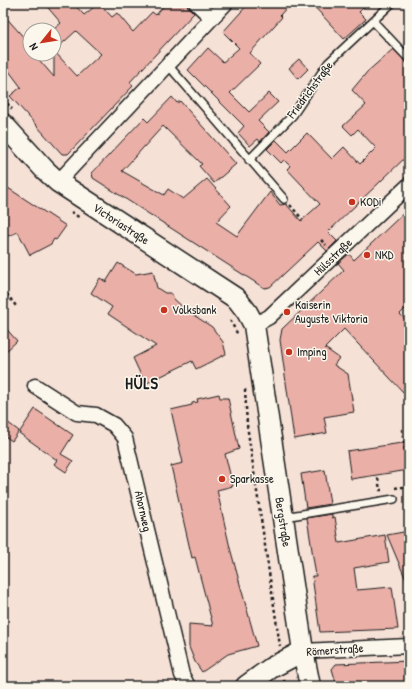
<svg xmlns="http://www.w3.org/2000/svg" width="412" height="689" font-family="'Patrick Hand',sans-serif">
  <style>
    .building { fill: #eaafa7; stroke: #1c1c1c; fill-rule: evenodd }
    .lines { fill: none; stroke-linecap: round; stroke-linejoin: round }
    .lane-casing { stroke: #1c1c1c; stroke-width: 10 }
    .street-casing { stroke: #1c1c1c; stroke-width: 17 }
    .secondary-casing { stroke: #1c1c1c; stroke-width: 23 }
    .path { stroke: #1c1c1c; stroke-width: 2.5; stroke-dasharray: 3 3; stroke-linecap: butt }
    .lane { stroke: #fbf7ec; stroke-width: 7 }
    .street { stroke: #fbf7ec; stroke-width: 14 }
    .secondary { stroke: #fbf7ec; stroke-width: 20 }
    .poi-dot { fill: #c8321e; stroke: #fbf7ec; stroke-width: 1.5 }
    .labels { text-anchor: middle; stroke-width: 3; stroke-linejoin: round; paint-order: stroke }
    .street-label { font-size: 12px; fill: #1c1c1c; stroke: #fbf7ec }
    .poi-label { font-size: 12px; fill: #1c1c1c; stroke: #fbf7ec; text-anchor: start }
    .district-label { font-size: 16px; font-weight: bold; letter-spacing: 1px; fill: #1c1c1c; stroke: #fbf7ec }
  </style>
  <rect width="100%" height="100%" fill="#f6e1d7"/>
  <filter id="ink" filterUnits="userSpaceOnUse"><feTurbulence type="fractalNoise" baseFrequency=".025" numOctaves="2"/><feDisplacementMap in="SourceGraphic" scale="8" xChannelSelector="R" yChannelSelector="G"/><feConvolveMatrix kernelMatrix="1 2 1 2 8 2 1 2 1" color-interpolation-filters="sRGB"/></filter>
  <g filter="url(#ink)">
    <path class="building" d="M44,3H73L84,15L99,3L112,17L117,13L133,32L152,12L156,15L166,3H184L194,13L130,82L133,86L68,154H62L10,96L21,87L3,63V14L26,40L29,46L28,47L30,54H34L54,77V29L61,23ZM76,31L101,54L77,76L54,51Z
      M249,3H291L280,15L282,17L250,53L260,64L230,93L249,112L269,93L278,102L258,121L269,132L260,142L258,139L250,146L238,133L244,126L188,70L208,48L223,62L239,48L223,32Z
      M311,3H368L359,12L366,19L344,39Z
      M393,49L409,64V154L328,232L337,241L327,251L318,242L270,287L264,288L93,178L92,173L144,118L148,122L172,97L177,103L180,101L236,164L214,183L199,166L202,164L163,126L122,171L164,195L168,189L183,199L207,179L231,206L216,222L237,236L270,192L280,205L286,204L301,221L320,204L287,169L290,166L284,160L281,163L267,149L276,140L288,152L307,133L332,159L344,147L360,164L376,148L358,129L352,135L343,126L366,105L352,90L367,72Z
      M299,59L308,69L298,79L289,68Z
      M3,187L7,190L8,188L66,226L56,240L54,239L51,244L30,255L18,232L3,238Z
      M409,208V305L400,314L409,324V385L404,393L344,329L325,348L339,358L334,365L348,374L354,412L324,417L327,433L294,439L280,340L282,329L344,270L338,263L349,254L354,260Z
      M118,263L136,274L153,271L157,288L165,293H171L174,299L186,310L212,327L223,342L226,354L196,369L192,361L145,384L133,358L156,346L108,314L112,307L91,293L100,278L106,282Z
      M3,325L17,341L3,354Z
      M219,394L220,398H228L239,449L225,454L233,486L217,490L230,548L257,646L228,654L202,672L195,662L189,647V624L213,626L195,557L192,558L171,466L183,463L171,410L192,405V403L198,402L197,399Z
      M35,409L73,435L61,454L73,461L66,472L54,464L57,460L19,433Z
      M3,419L19,431L12,441L3,435Z
      M409,442V470L351,479L347,451Z
      M325,470L330,504L306,508L301,474Z
      M332,514V518L335,517L339,543L385,535L389,562L354,568L357,590L392,587L398,629L320,632L312,576H316L307,518Z
      M409,531V587L387,535Z
      M409,661V683H397V686H337L332,669L336,664Z"/>
    <g class="lines">
      <g class="lane-casing">
        <path id="lane" d="M373,21L409,59
          M168,65L284,199
          M249,160L293,115L328,63L392,3
          M284,517L394,499"/>
      </g>
      <g class="street-casing">
        <path id="street" d="M196,3L212,18
          M58,182L226,3
          M254,325L269,317L409,185
          M35,386L77,413L96,415L114,425L125,438L182,675L188,686
          M303,651L409,646"/>
      </g>
      <g class="secondary-casing">
        <path id="secondary" d="M3,124L45,170L58,182L237,299L247,312L254,325L303,651L310,686
          M246,686L271,668L303,651"/>
      </g>
      <path class="path" d="M3,99L12,109
        M290,205L303,220
        M71,212L80,218
        M321,240L326,245
        M3,289L16,306
        M230,320L238,335
        M245,389L247,425L280,646
        M409,429L402,430L409,476
        M378,478L380,490H382
        M408,486L409,490
        M395,488L409,486
        M284,680L285,686"/>
      <use href="#lane" class="lane"/>
      <use href="#street" class="street"/>
      <use href="#secondary" class="secondary"/>
    </g>
  </g>
  <g class="poi-dot">
    <circle cx="352" cy="202" r="4"/>
    <circle cx="367" cy="255" r="4"/>
    <circle cx="164" cy="310" r="4"/>
    <circle cx="287" cy="312" r="4"/>
    <circle cx="289" cy="352" r="4"/>
    <circle cx="222" cy="479" r="4"/>
  </g>
  <g class="labels">
    <g class="street-label">
      <text transform="translate(310 90) rotate(-53)" y="4">Friedrichstraße</text>
      <text transform="translate(121 224) rotate(33)" y="4">Victoriastraße</text>
      <text transform="translate(333 257) rotate(-44)" y="4">Hülsstraße</text>
      <text transform="translate(143 511) rotate(77)" y="4">Ahornweg</text>
      <text transform="translate(283 522) rotate(81)" y="4">Bergstraße</text>
      <text transform="translate(335 650) rotate(-4)" y="4">Römerstraße</text>
    </g>
    <g class="poi-label">
      <text x="360" y="206">KODi</text>
      <text x="375" y="259">NKD</text>
      <text x="295" y="309">Kaiserin<tspan x="295" dy="14">Auguste Viktoria</tspan></text>
      <text x="172" y="314">Volksbank</text>
      <text x="297" y="356">Imping</text>
      <text x="230" y="483">Sparkasse</text>
    </g>
    <g class="district-label">
      <text x="142" y="389">HÜLS</text>
    </g>
  </g>
  <rect width="412" height="689" fill="none" stroke="#fbf7ec" stroke-width="16"/>
  <rect x="8" y="8" width="396" height="673" fill="none" stroke="#1c1c1c" stroke-width="1.5" filter="url(#ink)"/>
  <g transform="translate(42 42) rotate(240)"><circle r="19" fill="#fbf7ec" stroke="#a29f99"/>
  <path d="M0-3L7 15L0 10L-7 15Z" fill="#c8321e"/>
  <text y="-6" font-size="11" font-weight="bold" text-anchor="middle" fill="#1c1c1c">N</text>
  </g>
</svg>
